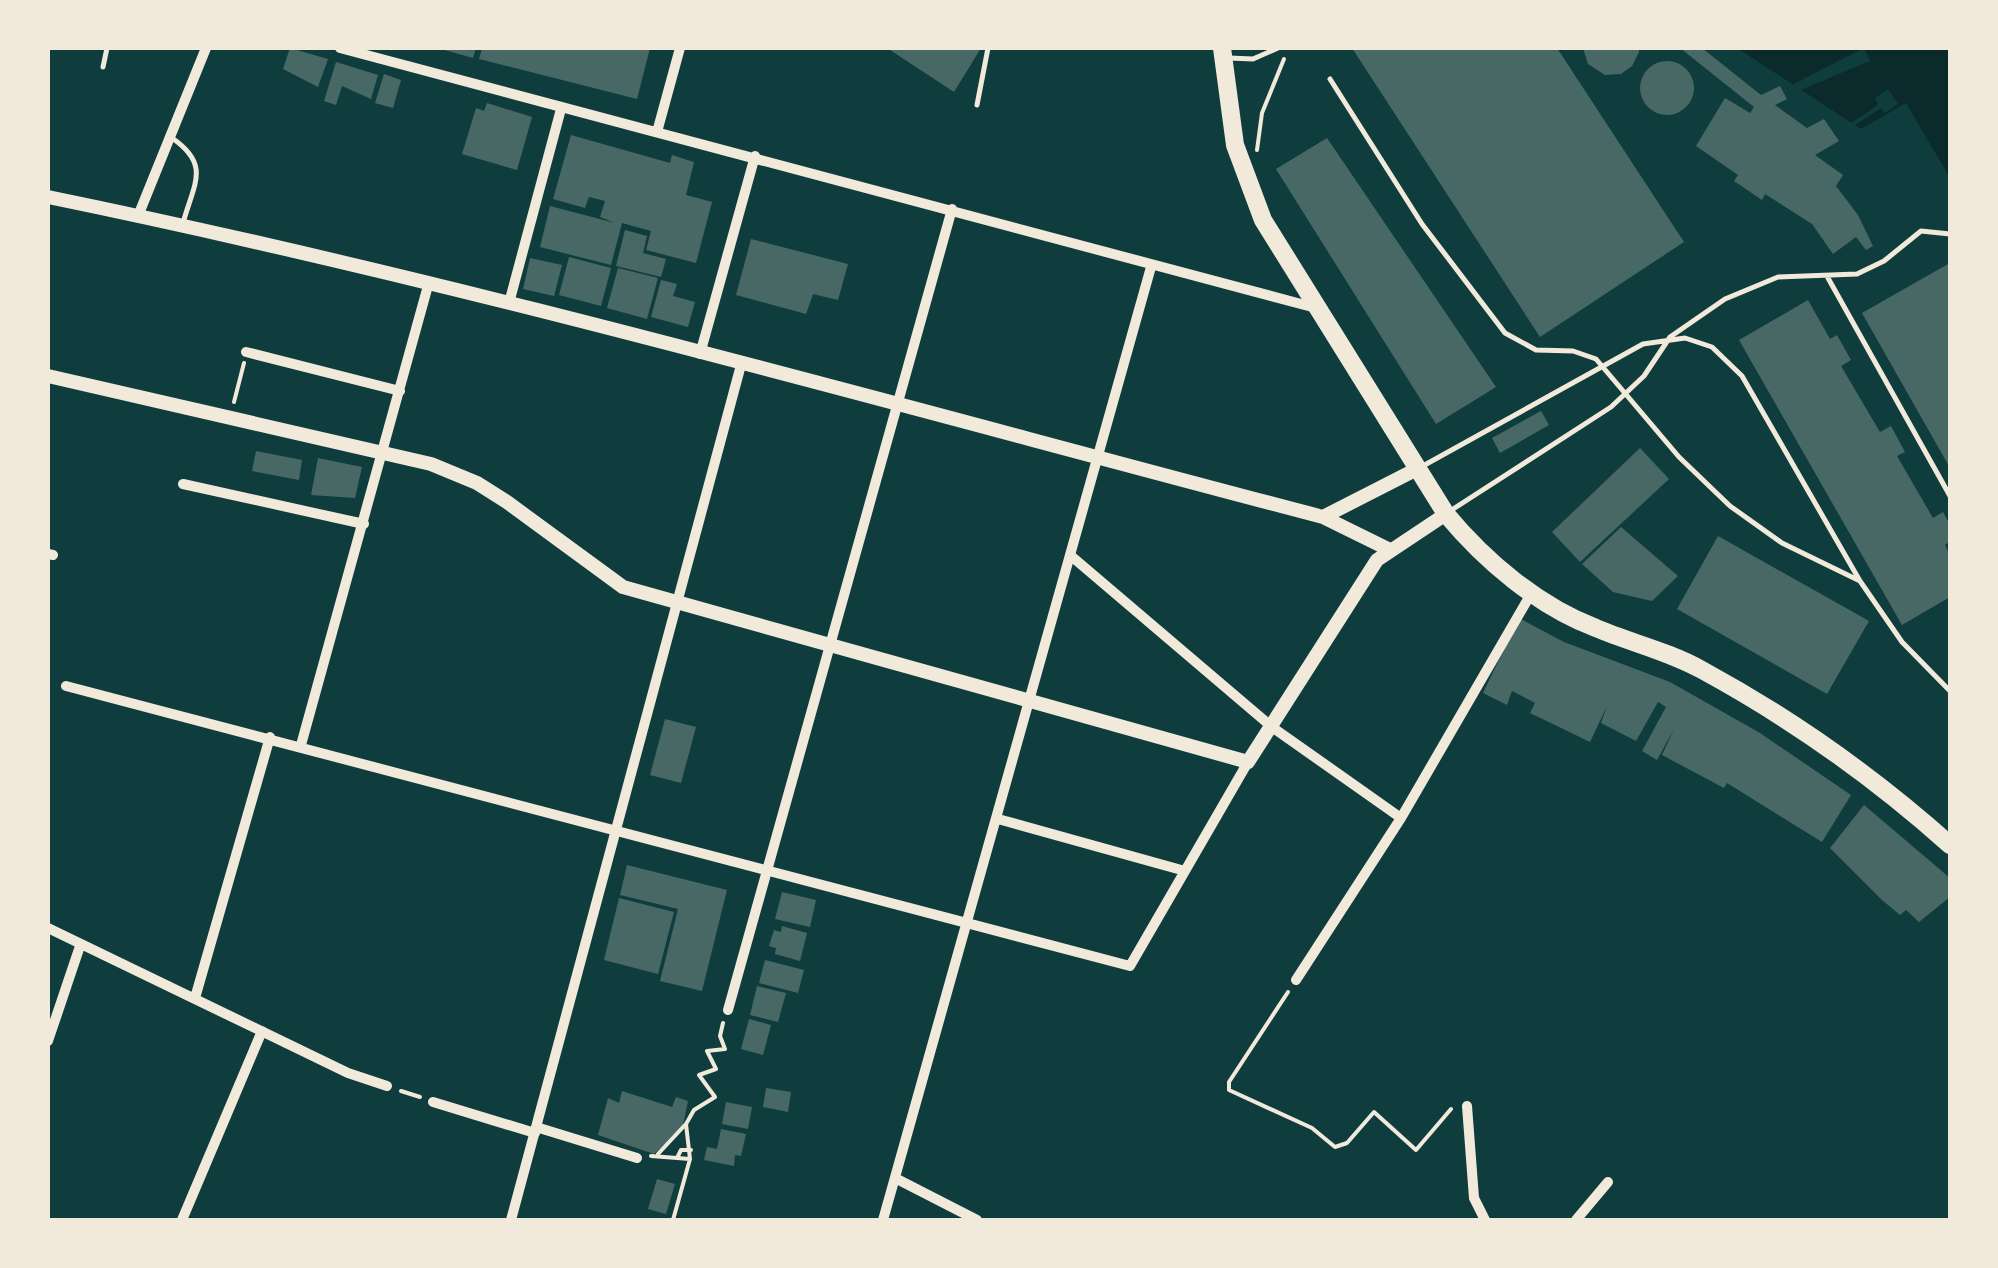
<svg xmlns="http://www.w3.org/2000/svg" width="1998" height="1268" font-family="Arial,sans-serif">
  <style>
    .water { fill: #0a2a2b }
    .pier { fill: #0f3d3e }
    .building { fill: #486865 }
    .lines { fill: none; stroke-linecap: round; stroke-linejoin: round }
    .path { stroke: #f1e9da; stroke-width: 4 }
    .service { stroke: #f1e9da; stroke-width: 5 }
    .minor { stroke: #f1e9da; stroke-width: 10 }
    .tertiary { stroke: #f1e9da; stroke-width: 14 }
    .primary { stroke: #f1e9da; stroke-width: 18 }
  </style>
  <rect width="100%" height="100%" fill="#0f3d3e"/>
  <path class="water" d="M1737,48H1950V178L1906,103L1861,129Z"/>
  <path class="pier" d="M1864,48L1870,61L1796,92L1787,87Z
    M1888,89L1898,104L1885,113L1881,108L1851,128L1848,125L1878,105L1875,98Z"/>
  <path class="building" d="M290,48L328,59L318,87L283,69Z
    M482,48L605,50L650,48L637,99L479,59Z
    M887,48H981L954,92Z
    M1352,48H1557L1684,242L1540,337Z
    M1583,48H1639V52L1632,66L1621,74L1605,75L1588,64Z
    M1680,48H1702L1761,95L1780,86L1787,99L1775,105L1807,128L1824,119L1839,141L1815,155L1843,175L1836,186L1858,215L1873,246L1866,250L1856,237L1833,254L1812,224L1765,194L1762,200L1734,181L1738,175L1696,146L1725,98L1750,113L1754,107Z
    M441,49V48H476L473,58Z
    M1640 88a27 27 0 1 1 54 0a27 27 0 1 1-54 0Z
    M336,62L378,75L371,99L342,86L336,105L324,101Z
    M384,74L401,80L393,108L375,103Z
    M487,103L532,117L517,170L462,154L476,108L484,111Z
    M571,135L670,163L672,155L694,162L686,195L712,202L696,263L646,250L651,231L622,223L611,265L540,247L550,206L615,223L600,217L605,201L589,197L585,208L553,199Z
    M1327,138L1496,387L1436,424L1276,169Z
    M625,230L647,236L643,253L666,259L661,277L616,266Z
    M751,239L848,264L838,300L813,294L806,314L736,295Z
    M569,257L611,268L601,306L559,295Z
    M530,258L562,265L554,296L523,289Z
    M1948,264L1950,270V468L1862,313Z
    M618,268L658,278L647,319L607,308Z
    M661,280L677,284L673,296L695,302L688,327L651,317Z
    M1808,300L1830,339L1837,335L1851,360L1841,366L1880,432L1891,426L1905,452L1897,456L1933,518L1943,512L1950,525V541L1945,545L1950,555V597L1902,625L1739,340Z
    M1541,411L1549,425L1500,453L1492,438Z
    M1640,448L1669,479L1580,562L1552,532Z
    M256,451L302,460L299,480L252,471Z
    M318,458L362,467L355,498L311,495Z
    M1621,527L1678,576L1652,601L1613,592L1582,564Z
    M1718,536L1869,621L1827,694L1677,609Z
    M1519,618L1564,642L1670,682L1760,733L1851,795L1822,842L1727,783L1724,788L1662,755L1674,729L1657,760L1642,751L1666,707L1658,702L1636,741L1601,723L1607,706L1590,742L1530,713L1535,703L1512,691L1507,705L1483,693Z
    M665,719L696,727L681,783L650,775Z
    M1864,805L1950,878V897L1919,922L1906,910L1900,915L1882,900L1830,848Z
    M627,865L727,890L702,991L660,981L678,909L620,895Z
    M782,892L816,900L810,927L775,919Z
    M619,898L674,912L658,974L604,960Z
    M782,926L807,933L800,961L775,954L776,948L769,946L774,930L781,932Z
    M765,960L804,970L798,993L759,983Z
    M757,986L786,993L778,1022L750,1015Z
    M749,1019L771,1025L763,1055L741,1049Z
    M766,1088L791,1092L788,1112L763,1107Z
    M622,1091L672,1107L676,1097L688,1101L682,1130L654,1154L598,1135L608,1098L619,1103Z
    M726,1102L752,1107L748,1129L722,1124Z
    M721,1129L746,1134L741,1156L735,1155L734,1166L704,1160L707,1147L717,1149Z
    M657,1179L675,1184L666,1214L648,1209Z"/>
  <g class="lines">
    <path class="path" d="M1257,150L1262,113L1284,59
      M234,402L244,363
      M1288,992L1229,1082V1090L1312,1128L1335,1147L1347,1143L1374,1112L1416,1150L1451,1109
      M401,1091L420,1097
      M658,1154L685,1125
      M651,1156L690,1159
      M677,1158L681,1150H691
      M673,1220L690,1159L686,1124L694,1110L715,1097L699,1075L716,1069L707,1051L725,1049L720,1036L723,1023"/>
    <path class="service" d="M1229,58L1253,59L1278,48
      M103,67L107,48
      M1330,79L1422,224L1505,333L1536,350L1573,351L1596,359L1679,457L1730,506L1782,543L1860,581
      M977,105L988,48
      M172,138C211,165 194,183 183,223
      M1828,278L1950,496
      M1421,467L1643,344L1685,338L1712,347L1742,376L1860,581L1902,642L1950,691
      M1450,511L1611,407L1644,376L1670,337L1725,299L1778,277L1857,274L1884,261L1921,231L1950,234"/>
    <path class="minor" d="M340,48L1316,308
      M657,132L680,48
      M138,216L206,48
      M509,303L561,109
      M246,352L400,391
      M700,354L755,156
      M183,484L364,524
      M48,554L53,555
      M1070,555L1272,727L1401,818
      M66,686L1130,966L1248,762
      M301,745L429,282
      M998,819L1185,871
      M48,928L348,1073L387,1086
      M1296,980L1401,818L1532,592
      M195,998L270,737
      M728,1010L952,209
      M48,1041L80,946
      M433,1102L535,1133
      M1467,1106L1474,1198L1485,1220
      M536,1127L637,1158
      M895,1178L977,1220
      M182,1220L262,1031
      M511,1220L741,365
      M883,1220L1151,267
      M1576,1220L1608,1182"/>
    <path class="tertiary" d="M48,197C477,285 899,406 1323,517L1388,549
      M48,376L431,464L477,483L507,502L623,587L1248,762L1377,560L1446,514
      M1323,517L1417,469"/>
    <path class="primary" d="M1222,48L1235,145L1263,220L1446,514C1485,561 1538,606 1596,628C1631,643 1668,651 1702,670C1792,719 1874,777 1950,845"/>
  </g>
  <rect width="1998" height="1268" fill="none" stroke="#f1e9da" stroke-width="100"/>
</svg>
